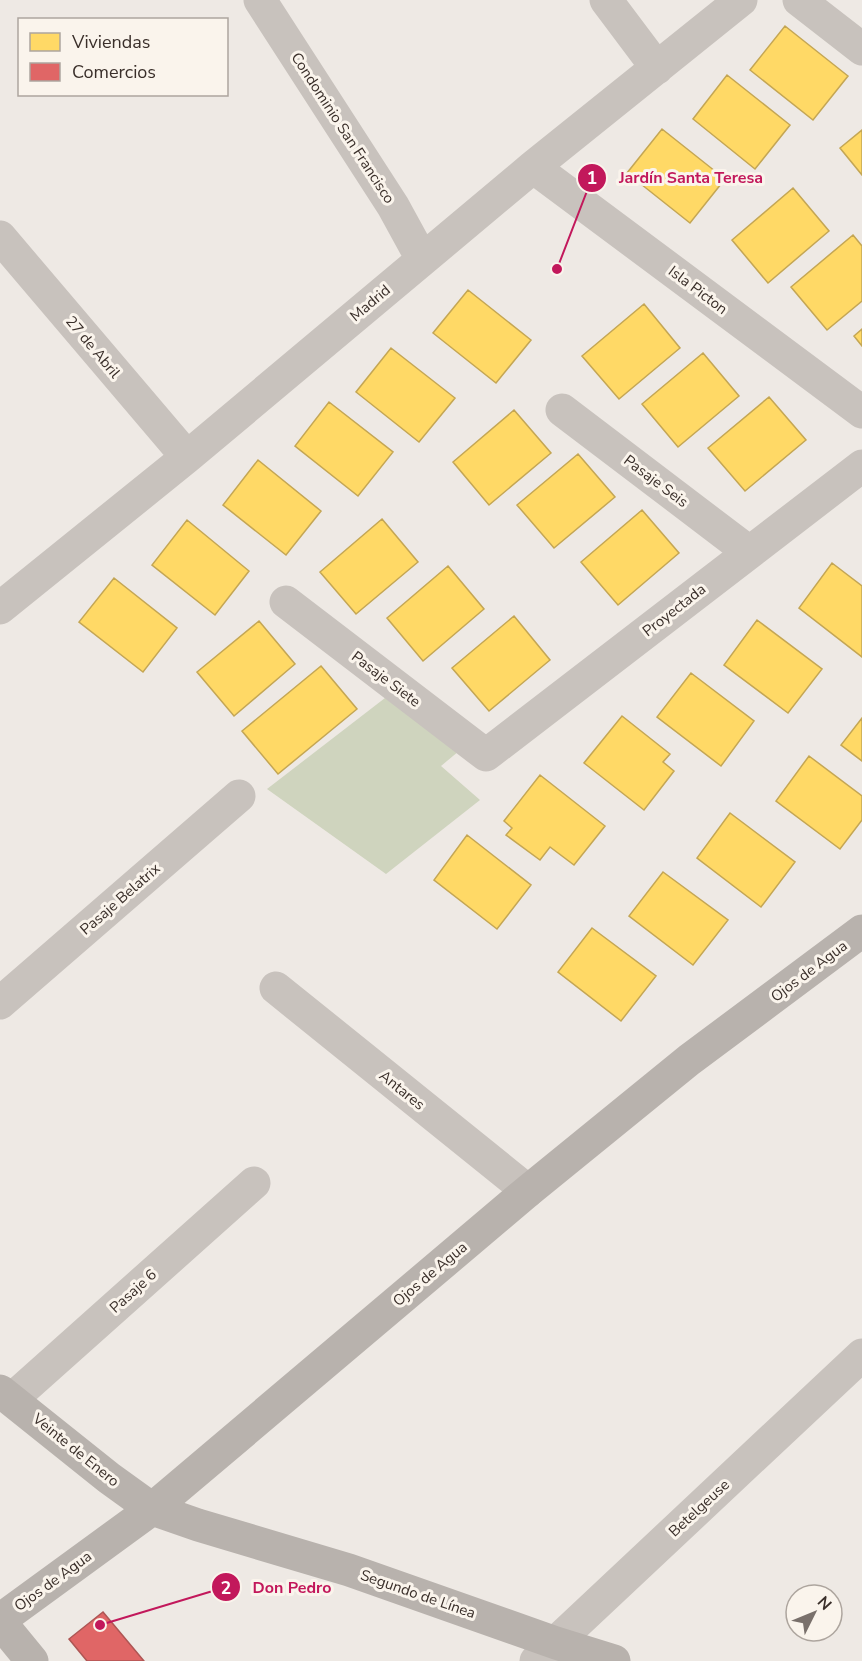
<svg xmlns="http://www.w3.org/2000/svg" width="862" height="1661" font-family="'Nunito Sans',sans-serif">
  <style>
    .green { fill: #cfd4be }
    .homes { fill: #ffd966; stroke: #c4a654; stroke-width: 1.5 }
    .shops { fill: #e06666; stroke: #ae5654; stroke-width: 1.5 }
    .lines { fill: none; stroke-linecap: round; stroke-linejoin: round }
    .street { stroke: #c8c2bd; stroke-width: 33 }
    .secondary { stroke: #b8b2ad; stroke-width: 33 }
    .labels { text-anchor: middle; stroke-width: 6; stroke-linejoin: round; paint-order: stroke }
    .street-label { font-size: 15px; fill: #3a2f2a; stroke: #faf4ec }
    .leader { fill: none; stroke: #c2185b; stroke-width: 2 }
    .callout-dot { fill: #c2185b; stroke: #faf4ec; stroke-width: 2 }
    .mark-label { font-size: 18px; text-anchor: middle; font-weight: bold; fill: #fff }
    .callout-label { font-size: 16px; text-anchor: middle; font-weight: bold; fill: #c2185b; stroke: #faf4ec; stroke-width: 6; stroke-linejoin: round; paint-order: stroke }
  </style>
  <rect width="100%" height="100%" fill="#eee9e4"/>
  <path class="green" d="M385,698L459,751L441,766L480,800L386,874L267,789Z"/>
  <path class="homes" d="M785,26L848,76L813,120L750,70Z
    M727,75L790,125L755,169L693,119Z
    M662,129L725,179L690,223L627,173Z
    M862,130V175L840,148Z
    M793,188L829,231L768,283L732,240Z
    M853,235L862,246V301L827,330L791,287Z
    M468,290L531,340L496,383L433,333Z
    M644,304L680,348L619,399L582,356Z
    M862,329V346L854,336Z
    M391,348L455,398L419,442L356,392Z
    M703,353L739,396L678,447L642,404Z
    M769,397L806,440L745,491L708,448Z
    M329,402L393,452L358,496L295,446Z
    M514,410L551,453L489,505L453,462Z
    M578,454L615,497L554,548L517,505Z
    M258,460L321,511L286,555L223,505Z
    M642,510L679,553L618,605L581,562Z
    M382,519L418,562L356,614L320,572Z
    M187,520L249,571L215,615L152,565Z
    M832,563L862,586V657L799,608Z
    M448,566L484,609L423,661L387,618Z
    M114,578L177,628L143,672L79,622Z
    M514,616L550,660L489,711L452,668Z
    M757,620L822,669L788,713L724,665Z
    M259,621L295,664L234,716L197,672Z
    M321,666L357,709L278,774L242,731Z
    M691,673L754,721L721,766L657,717Z
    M622,716L670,754L663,762L674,771L644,810L584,763Z
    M862,718V761L841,745Z
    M809,756L862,796V820L840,849L776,801Z
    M540,775L605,826L574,865L550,847L540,860L506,835L512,828L504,821Z
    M730,813L795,862L761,907L697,858Z
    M467,835L531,885L497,929L434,880Z
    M663,872L728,920L693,965L629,916Z
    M592,928L656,976L621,1021L558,972Z"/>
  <path class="shops" d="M103,1612L144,1661H87L69,1639Z"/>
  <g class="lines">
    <path class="street" d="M260,0L393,206L422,259
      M606,0L657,68
      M799,0L862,49
      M533,167L862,412
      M0,237L187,457
      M562,410L749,552
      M286,602L486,755L862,466
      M0,608L187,457L533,167L741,0
      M276,988L528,1191
      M0,1003L239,796
      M12,1399L254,1183
      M536,1661L862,1355"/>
    <path class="secondary" d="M0,1391L109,1478L152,1509L198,1525L349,1570L556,1643L614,1661
      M0,1620L152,1509L528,1191L689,1060L862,931
      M0,1622L32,1661"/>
  </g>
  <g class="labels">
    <g class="street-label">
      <text transform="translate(343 128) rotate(57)" y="5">Condominio San Francisco</text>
      <text transform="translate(698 290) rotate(37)" y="5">Isla Picton</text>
      <text transform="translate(370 303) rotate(-40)" y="5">Madrid</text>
      <text transform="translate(93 347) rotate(50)" y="5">27 de Abril</text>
      <text transform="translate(656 481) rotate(37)" y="5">Pasaje Seis</text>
      <text transform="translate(674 610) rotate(-38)" y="5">Proyectada</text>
      <text transform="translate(386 679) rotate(37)" y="5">Pasaje Siete</text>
      <text transform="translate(120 899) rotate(-41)" y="5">Pasaje Belatrix</text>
      <text transform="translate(809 971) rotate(-37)" y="5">Ojos de Agua</text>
      <text transform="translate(402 1090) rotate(39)" y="5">Antares</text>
      <text transform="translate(430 1274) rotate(-40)" y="5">Ojos de Agua</text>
      <text transform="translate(133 1291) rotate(-42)" y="5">Pasaje 6</text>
      <text transform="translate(76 1450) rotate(39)" y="5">Veinte de Enero</text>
      <text transform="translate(699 1508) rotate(-43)" y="5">Betelgeuse</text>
      <text transform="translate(53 1581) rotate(-36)" y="5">Ojos de Agua</text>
      <text transform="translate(418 1594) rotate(19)" y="5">Segundo de Línea</text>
    </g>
  </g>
  <path class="leader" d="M557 269L592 178M100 1625L226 1587"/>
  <g class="callout-dot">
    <circle cx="557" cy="269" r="6"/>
    <circle cx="100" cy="1625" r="6"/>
    <circle cx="592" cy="178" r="15"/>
    <circle cx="226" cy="1587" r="15"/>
  </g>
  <g class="mark-label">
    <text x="592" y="184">1</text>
    <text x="226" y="1594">2</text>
  </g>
  <g class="callout-label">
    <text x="691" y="183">Jardín Santa Teresa</text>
    <text x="292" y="1593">Don Pedro</text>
  </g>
  <rect x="18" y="18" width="210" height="78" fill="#faf4ec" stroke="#ada59e" stroke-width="1.5"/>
  <rect x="30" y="33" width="30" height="18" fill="#ffd966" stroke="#ada59e" stroke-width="1.5"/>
  <text x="72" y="48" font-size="18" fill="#3a2f2a">Viviendas</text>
  <rect x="30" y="63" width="30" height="18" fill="#e06666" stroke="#ada59e" stroke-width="1.5"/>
  <text x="72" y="78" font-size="18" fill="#3a2f2a">Comercios</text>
  <g transform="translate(814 1613) rotate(47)"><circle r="28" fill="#faf4ec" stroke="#ada59e" stroke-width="1.5"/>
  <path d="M0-4.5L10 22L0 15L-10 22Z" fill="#79706b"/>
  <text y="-9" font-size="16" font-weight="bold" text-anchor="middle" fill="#3a2f2a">N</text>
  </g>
</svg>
